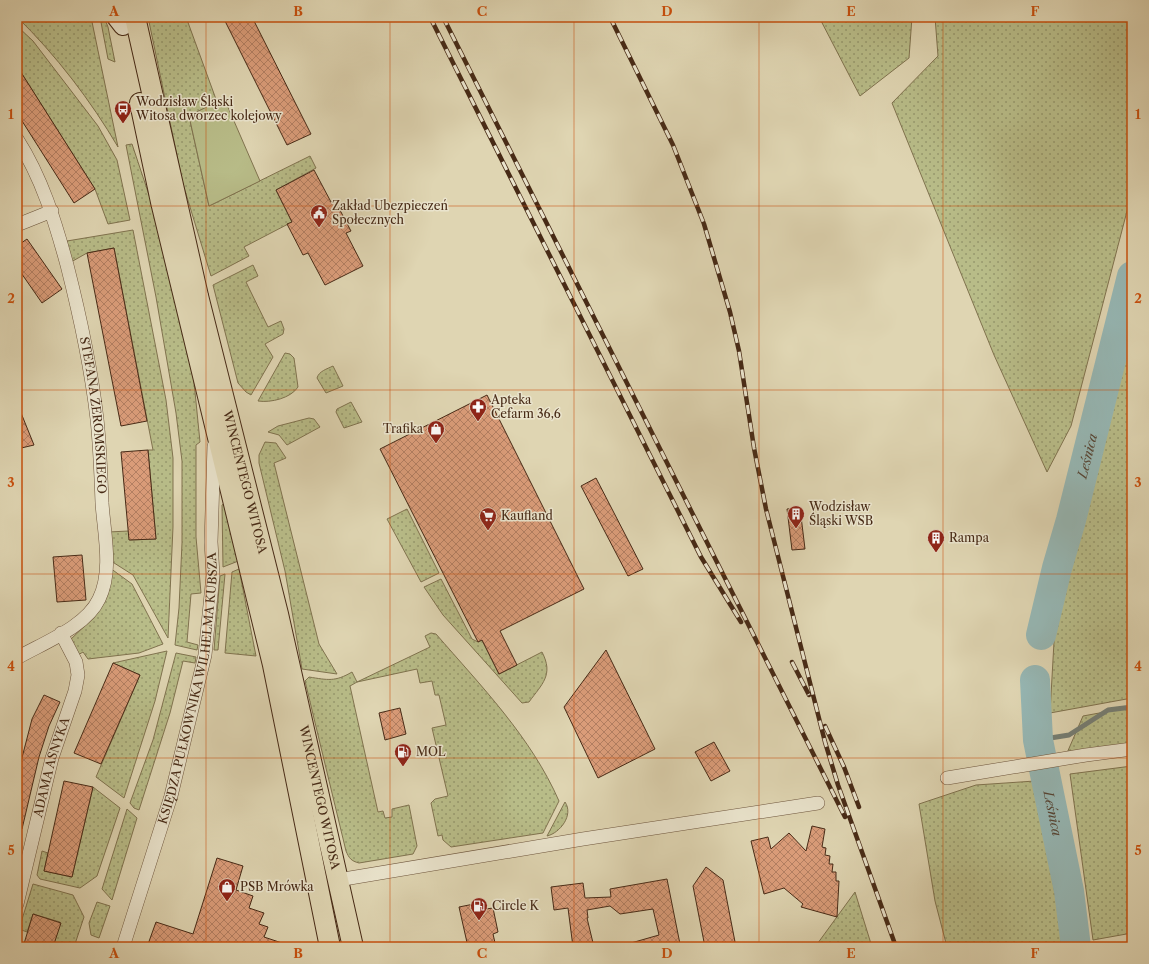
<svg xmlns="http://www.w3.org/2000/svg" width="1149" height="964" font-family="'Libre Caslon Text',serif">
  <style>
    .grass { fill: url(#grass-dots); stroke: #80734f }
    .green { fill: #b8bc88; stroke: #80734f }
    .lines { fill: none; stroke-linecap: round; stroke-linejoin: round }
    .stream { stroke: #767f75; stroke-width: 5 }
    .river { stroke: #96b7b4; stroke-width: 30 }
    .building { fill: url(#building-cross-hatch); stroke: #472a16 }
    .street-casing { stroke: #6d553d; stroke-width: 14 }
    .secondary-casing { stroke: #472a16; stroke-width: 20 }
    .primary-casing { stroke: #472a16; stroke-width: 22 }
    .street { stroke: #eae4cd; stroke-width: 13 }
    .secondary { stroke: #eae4cd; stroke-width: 18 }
    .primary { stroke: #dfd5b2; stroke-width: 20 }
    .rail-casing { stroke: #472a16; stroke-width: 4.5 }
    .rail { stroke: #eae4cd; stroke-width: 3; stroke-dasharray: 9; stroke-linecap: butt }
    .grid { fill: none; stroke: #c8500e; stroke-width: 1; stroke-opacity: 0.55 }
    .labels { text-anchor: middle; stroke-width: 3; stroke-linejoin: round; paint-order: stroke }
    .poi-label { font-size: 12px; fill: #472a16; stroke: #eae4cd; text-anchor: start }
    .street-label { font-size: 12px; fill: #472a16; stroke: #eae4cd }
    .water-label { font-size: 13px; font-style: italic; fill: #574636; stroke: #eae4cd }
    .neatline { fill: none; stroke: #c8500e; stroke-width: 1.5 }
    .grid-label { font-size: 13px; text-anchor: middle; font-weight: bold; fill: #c8500e }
  </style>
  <defs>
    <pattern id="grass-dots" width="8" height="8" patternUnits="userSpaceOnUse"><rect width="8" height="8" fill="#b8bc88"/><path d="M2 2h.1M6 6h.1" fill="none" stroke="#97996e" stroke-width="1.8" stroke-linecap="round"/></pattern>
    <pattern id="building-cross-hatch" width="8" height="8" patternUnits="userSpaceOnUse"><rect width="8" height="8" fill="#da9c79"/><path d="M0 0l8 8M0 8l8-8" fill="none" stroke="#b37f62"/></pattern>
  </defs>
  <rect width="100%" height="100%" fill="#dfd5b2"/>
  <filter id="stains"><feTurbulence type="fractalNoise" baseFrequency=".005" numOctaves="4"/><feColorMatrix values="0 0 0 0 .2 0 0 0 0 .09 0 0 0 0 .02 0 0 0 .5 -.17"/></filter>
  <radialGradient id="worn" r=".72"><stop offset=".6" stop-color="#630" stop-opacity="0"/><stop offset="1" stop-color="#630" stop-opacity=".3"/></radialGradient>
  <path class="grass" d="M17,17H91L118,147C91,101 56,55 17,17Z
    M100,17H104L108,27L115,62L108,59Z
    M148,17H186L217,102L189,116L209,206L310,156L316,168L276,190L292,222L244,247L249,256L211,276L183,184Z
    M819,17H912L909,58L860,96Z
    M935,17H1132V192L1071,426L1047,472L994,355L892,103L938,56Z
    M17,26L33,41L98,126L117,160L130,220L108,224L95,189L17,66Z
    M132,144L152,204L192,362L200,442L196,445V537L201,593L191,594L187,642L198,645L197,650L175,645L179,608L182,543V461L176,413L156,297L126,145Z
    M133,230L166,400L173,458V527L168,638L133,575L111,561L108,532L129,531L130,540L156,539L148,450H153L114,248L87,253L71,262L67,241Z
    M253,265L258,276L246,282L268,327L281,321L284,329L283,334L265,344L273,357L251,395L246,392L238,383L213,285Z
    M1132,312V698L1050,713L1055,624Z
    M285,353L290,354L294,358L298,387C291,398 271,403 258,401Z
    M333,366L343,386L326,393L317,378C319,371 327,369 333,366Z
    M351,402L362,422L344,428L336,412L337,409Z
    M309,418L314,419L320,427L287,445L279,435L268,432L278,426Z
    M265,442L276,443L286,458L274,463L319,644L337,674L302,669L285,571L259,463V455Z
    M226,502L241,560L223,567L222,505Z
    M407,509L439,573L421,582L387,519Z
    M110,568L132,584L163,644L139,653L88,659L83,652L78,655L69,641L95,616Z
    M239,569L256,656L225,653L232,572Z
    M225,574L218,650H214L220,576Z
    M441,579L472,639L478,642L482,640L499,674L542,652C554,675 542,684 529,702L522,703L443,615L424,587Z
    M431,633L436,634C481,686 531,737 559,801L543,833L451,847L443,840L442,835L438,836L431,803L435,799L448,796L432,728L446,725L439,695H435L432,681L420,683L417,669L357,682L350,686L378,812L383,811L385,818L392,817V809L409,805L417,846L413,854L359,863C351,861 349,858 346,851L305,681L309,677C328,680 335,682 352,672L357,682L430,647L425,636Z
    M167,651L155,701L124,798L96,777L140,675L113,663Z
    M176,653L196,657L195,663L183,661L170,713L139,810L134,808L130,803L153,740Z
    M1132,707V744L1067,753L1083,716Z
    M1132,766V933L1093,940L1070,774Z
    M1035,781L1042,825L1061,925V947H947L935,901L919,804L976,785Z
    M93,787L120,808L97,876L80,888L40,879L37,875L42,851L48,853L44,871L72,877Z
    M565,802C574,815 560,833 547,836Z
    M127,809L137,818L112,900L102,889Z
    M33,884L73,895L84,917L74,947H53L60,922L33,914L27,932L19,929Z
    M855,892L872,947H815Z
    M97,902L110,906L99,938L91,935L89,923Z"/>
  <path class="green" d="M224,98L260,181L209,206L189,116Z"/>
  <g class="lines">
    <path class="stream" d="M1038,740L1069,735L1108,710L1132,707"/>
    <g class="river">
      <path id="s1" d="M1041,635L1057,568L1071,520L1132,276"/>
      <path id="s2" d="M1035,680L1038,740L1069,891L1076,947"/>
    </g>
  </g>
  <path class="building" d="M223,17H252L311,134L287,145Z
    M17,66L95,189L74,203L17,113Z
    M314,170L331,202L335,200L343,216L351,231L346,233L363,266L325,285L308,253L303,255L287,224L292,222L276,190Z
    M27,239L62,289L42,303L17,267V246Z
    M114,248L147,421L121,426L87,253Z
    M487,395L584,589L500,631L517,665L499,674L482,640L478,642L380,449Z
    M17,403L34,445L17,449Z
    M148,450L156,539L129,540L121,452Z
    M596,478L643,569L628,576L581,486Z
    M800,508L805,549L792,550L787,509Z
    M82,555L86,600L57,602L53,557Z
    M606,650L655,749L598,778L564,707Z
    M113,663L140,675L101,764L74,753Z
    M44,695L60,702L49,726L39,757L22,829L17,828V777L32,719Z
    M400,708L406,734L385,740L379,713Z
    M714,742L730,771L711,781L695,752Z
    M64,781L93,787L72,877L44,871Z
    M812,826L825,829L822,847L826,848L825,855L830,856L829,864H833L832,872H836V881H839L837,917L801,907L803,904L784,888L764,894L751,841L768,837L771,849L789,833L806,851Z
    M217,858L243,866L236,890L253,896L249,908L264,913L259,924L268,927L264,937L288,945V947H147L156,922L193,934Z
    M706,867L723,880L736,947H705L693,886Z
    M667,879L680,944L669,947H632L631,943L659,935L653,909L620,914L610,906L587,910L588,918H587L594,947H573L568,908L554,910L551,887L583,883L585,898L611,897L610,889Z
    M484,902L486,909L493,908L498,932L493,934L496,947H468L459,907Z
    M33,914L61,923L53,947H23Z"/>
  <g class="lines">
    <g class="street-casing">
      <g id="street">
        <path id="s3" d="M17,139C42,178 55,221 67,265C80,316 91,367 97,419C100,447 101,475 102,503C104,533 113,571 99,599C86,627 43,643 17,658"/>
        <path d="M17,225L52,211"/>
        <path d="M947,778L1086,755L1132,749"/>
        <path d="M338,880L583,839L818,803"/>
        <path id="s4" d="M17,904L52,758L75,691L78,675L76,662L61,633"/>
        <path id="s5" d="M123,947L171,796L205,655L213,575L211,542L214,446"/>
      </g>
    </g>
    <g class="secondary-casing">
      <path id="secondary" d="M116,17L123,26"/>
    </g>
    <g class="primary-casing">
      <g id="primary">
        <path id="s6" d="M135,17L198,296L278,614L353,947"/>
        <path d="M140,103L161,202L273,665L330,947"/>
      </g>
    </g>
    <use href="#street" class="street"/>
    <use href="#secondary" class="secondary"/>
    <use href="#primary" class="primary"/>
    <g class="rail-casing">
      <path id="rail" d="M430,17L688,531L701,557L741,622
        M443,17L845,817
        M610,17L673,145L704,224L730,312L739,351L754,448L766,509L825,742L838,785L896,947
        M792,662L809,695
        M825,726L844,767L859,807"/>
    </g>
    <use href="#rail" class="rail"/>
  </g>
  <path class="grid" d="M206,17V947M390,17V947M574,17V947M759,17V947M943,17V947M17,206H1132M17,390H1132M17,574H1132M17,758H1132"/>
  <defs>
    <g id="bus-pin" transform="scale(0.9)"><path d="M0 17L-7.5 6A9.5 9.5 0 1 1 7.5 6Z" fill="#8f2418" stroke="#eae4cd"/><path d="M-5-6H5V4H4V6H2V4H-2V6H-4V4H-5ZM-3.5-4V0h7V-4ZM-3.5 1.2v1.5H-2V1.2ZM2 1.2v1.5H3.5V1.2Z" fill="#fff"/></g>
    <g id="civic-pin" transform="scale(0.9)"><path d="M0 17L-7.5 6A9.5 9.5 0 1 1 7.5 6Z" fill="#8f2418" stroke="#eae4cd"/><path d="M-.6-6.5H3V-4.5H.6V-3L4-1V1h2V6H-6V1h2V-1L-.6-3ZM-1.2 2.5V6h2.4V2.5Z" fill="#fff"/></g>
    <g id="pharmacy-pin" transform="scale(0.9)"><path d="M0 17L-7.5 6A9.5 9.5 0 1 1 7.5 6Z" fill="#8f2418" stroke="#eae4cd"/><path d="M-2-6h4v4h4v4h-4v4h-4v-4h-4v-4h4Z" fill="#fff"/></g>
    <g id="shop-pin" transform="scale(0.9)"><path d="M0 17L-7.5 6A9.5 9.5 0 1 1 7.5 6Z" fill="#8f2418" stroke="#eae4cd"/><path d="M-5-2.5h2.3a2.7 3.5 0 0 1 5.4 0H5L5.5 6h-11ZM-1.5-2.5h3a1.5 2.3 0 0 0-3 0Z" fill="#fff"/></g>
    <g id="building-pin" transform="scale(0.9)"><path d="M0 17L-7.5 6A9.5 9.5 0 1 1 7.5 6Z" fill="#8f2418" stroke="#eae4cd"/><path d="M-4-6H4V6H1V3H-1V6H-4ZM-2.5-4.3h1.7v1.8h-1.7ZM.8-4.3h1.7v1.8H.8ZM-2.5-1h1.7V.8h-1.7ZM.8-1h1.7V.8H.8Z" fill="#fff"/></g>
    <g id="supermarket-pin" transform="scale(0.9)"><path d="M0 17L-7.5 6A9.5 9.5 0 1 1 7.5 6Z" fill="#8f2418" stroke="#eae4cd"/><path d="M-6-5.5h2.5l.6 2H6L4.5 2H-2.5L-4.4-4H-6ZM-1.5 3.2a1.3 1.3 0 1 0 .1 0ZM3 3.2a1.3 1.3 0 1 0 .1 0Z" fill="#fff"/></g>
    <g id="fuel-pin" transform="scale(0.9)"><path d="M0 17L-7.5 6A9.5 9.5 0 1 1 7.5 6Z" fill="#8f2418" stroke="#eae4cd"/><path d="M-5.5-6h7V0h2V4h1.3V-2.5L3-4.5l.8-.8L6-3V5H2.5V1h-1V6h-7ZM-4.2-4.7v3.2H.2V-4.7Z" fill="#fff"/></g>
  </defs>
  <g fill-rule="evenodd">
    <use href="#bus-pin" x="123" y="109"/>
    <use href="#civic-pin" x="319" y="213"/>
    <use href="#pharmacy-pin" x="478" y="407"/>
    <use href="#shop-pin" x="436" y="429"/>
    <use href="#building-pin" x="796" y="514"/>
    <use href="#supermarket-pin" x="488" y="516"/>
    <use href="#building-pin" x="936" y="538"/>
    <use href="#fuel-pin" x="403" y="752"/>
    <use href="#shop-pin" x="227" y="887"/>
    <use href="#fuel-pin" x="479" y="906"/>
  </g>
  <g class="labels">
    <g class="poi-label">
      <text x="136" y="106">Wodzisław Śląski<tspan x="136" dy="14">Witosa dworzec kolejowy</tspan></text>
      <text x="332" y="210">Zakład Ubezpieczeń<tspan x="332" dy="14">Społecznych</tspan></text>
      <text x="491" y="404">Apteka<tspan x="491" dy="14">Cefarm 36,6</tspan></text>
      <text x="423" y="433" text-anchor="end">Trafika</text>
      <text x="809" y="511">Wodzisław<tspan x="809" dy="14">Śląski WSB</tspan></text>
      <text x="501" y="520">Kaufland</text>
      <text x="949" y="542">Rampa</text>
      <text x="416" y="756">MOL</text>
      <text x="240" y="891">PSB Mrówka</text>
      <text x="492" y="910">Circle K</text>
    </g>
    <g class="street-label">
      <text dy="4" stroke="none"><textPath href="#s3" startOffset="289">STEFANA ŻEROMSKIEGO</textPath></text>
      <text dy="4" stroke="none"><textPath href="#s6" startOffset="478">WINCENTEGO WITOSA</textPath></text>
      <text dy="4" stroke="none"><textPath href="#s5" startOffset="268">KSIĘDZA PUŁKOWNIKA WILHELMA KUBSZA</textPath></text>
      <text dy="4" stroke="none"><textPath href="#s4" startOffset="141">ADAMA ASNYKA</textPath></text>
      <text dy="4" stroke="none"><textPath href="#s6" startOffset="802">WINCENTEGO WITOSA</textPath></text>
    </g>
    <g class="water-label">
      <text dy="5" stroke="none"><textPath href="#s1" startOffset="185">Leśnica</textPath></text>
      <text dy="5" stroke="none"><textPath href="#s2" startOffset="135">Leśnica</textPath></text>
    </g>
  </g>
  <rect width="1149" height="964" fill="none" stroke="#dfd5b2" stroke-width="44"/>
  <rect x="22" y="22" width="1105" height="920" class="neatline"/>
  <g class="grid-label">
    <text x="114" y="16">A</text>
    <text x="298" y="16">B</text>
    <text x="482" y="16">C</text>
    <text x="667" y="16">D</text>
    <text x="851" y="16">E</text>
    <text x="1035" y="16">F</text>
    <text x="11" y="119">1</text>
    <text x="1138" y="119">1</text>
    <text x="11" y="303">2</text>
    <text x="1138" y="303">2</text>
    <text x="11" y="487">3</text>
    <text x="1138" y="487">3</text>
    <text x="11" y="671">4</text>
    <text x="1138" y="671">4</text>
    <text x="11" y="855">5</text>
    <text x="1138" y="855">5</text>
    <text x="114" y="958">A</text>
    <text x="298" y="958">B</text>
    <text x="482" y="958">C</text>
    <text x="667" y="958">D</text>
    <text x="851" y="958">E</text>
    <text x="1035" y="958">F</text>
  </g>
  <rect width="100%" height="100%" filter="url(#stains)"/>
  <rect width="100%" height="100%" fill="url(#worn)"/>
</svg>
